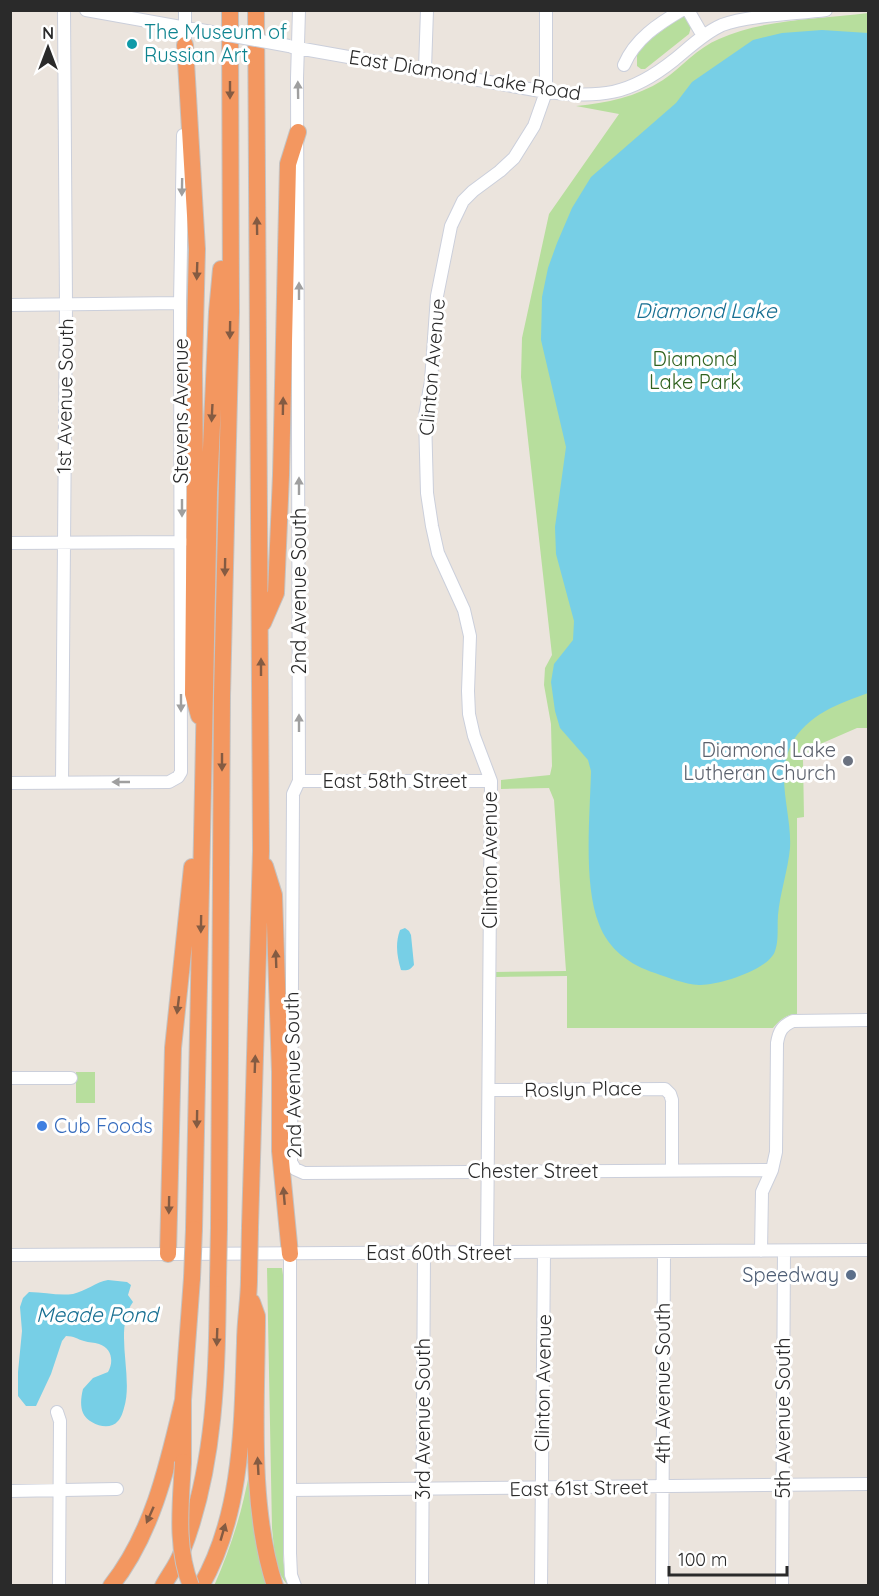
<svg xmlns="http://www.w3.org/2000/svg" width="879" height="1596" font-family="Quicksand,sans-serif">
  <style>
    .green { fill: #b7de9d }
    .water { fill: #77cfe6 }
    .lines { fill: none; stroke-linecap: round; stroke-linejoin: round }
    .minor-casing { stroke: #cbcfdb; stroke-width: 14 }
    .highway-casing { stroke: #c3c3c3; stroke-width: 18 }
    .minor { stroke: #fff; stroke-width: 12 }
    .highway { stroke: #f39760; stroke-width: 16 }
    .minor-bridge-casing { stroke: #cbcfdb; stroke-width: 14; stroke-linecap: butt }
    .highway-bridge-casing { stroke: #c3c3c3; stroke-width: 18; stroke-linecap: butt }
    .minor-bridge { stroke: #fff; stroke-width: 12 }
    .highway-bridge { stroke: #f39760; stroke-width: 16 }
    .oneway { fill: #845b42 }
    .oneway2 { fill: #9f9f9f }
    .culture-dot { fill: #0f9aa8; stroke: #fff; stroke-width: 2 }
    .worship-dot { fill: #6b7280; stroke: #fff; stroke-width: 2 }
    .shop-dot { fill: #3f7fe0; stroke: #fff; stroke-width: 2 }
    .service-dot { fill: #5c6f8a; stroke: #fff; stroke-width: 2 }
    .labels { text-anchor: middle; stroke-width: 6; stroke-linejoin: round; paint-order: stroke }
    .culture-label { font-size: 20px; fill: #0d838f; stroke: #fff; text-anchor: start }
    .street-label { font-size: 20px; fill: #2a2a2a; stroke: #fff }
    .park-label { font-size: 20px; fill: #30621f; stroke: #fff }
    .worship-label { font-size: 20px; fill: #5b616d; stroke: #fff; text-anchor: end }
    .shop-label { font-size: 20px; fill: #366cbe; stroke: #fff; text-anchor: start }
    .service-label { font-size: 20px; fill: #4e5e75; stroke: #fff; text-anchor: end }
    .water-label { font-size: 21px; font-style: italic; fill: #166e91; stroke: #fff }
  </style>
  <rect width="100%" height="100%" fill="#ebe4dd"/>
  <path class="green" d="M868,13V728H857L818,745L803,759L804,817L797,818V1014C785,1015 781,1019 773,1028H567V976L496,977L495,972L566,971L554,800L549,788L501,789V780L550,775L552,766L551,724L544,685L545,668L552,655L521,377L522,338L549,214L619,114L576,106C607,103 636,97 663,80C682,67 697,48 719,39C762,19 821,19 868,13Z
    M682,16L686,18L691,27L689,34L645,69H641L637,66V53L648,41Z
    M76,1072H95V1103H76Z
    M267,1268H282L284,1282L283,1560L288,1585C275,1573 274,1546 272,1528Z
    M250,1468L256,1542L266,1585L214,1586C231,1547 243,1510 250,1468Z"/>
  <path class="water" d="M822,30L868,33V693C840,703 806,715 791,745C775,778 792,813 790,848C788,870 780,893 778,915C777,926 779,941 775,951C769,970 717,986 699,985C684,984 669,978 655,973C630,965 608,949 599,924C583,884 590,815 591,771L588,760L560,728L555,711L551,682L554,664L573,640L574,621L556,554L555,527L566,447L541,340L542,297L548,268L557,243L572,208L591,177L676,103L692,82L753,40L782,33Z
    M405,928L409,931L411,935L414,965C410,970 407,971 401,970C397,956 395,944 400,930Z
    M108,1280L127,1282L131,1285L128,1295L133,1302C113,1330 134,1376 124,1408C123,1412 121,1418 118,1421C109,1432 88,1424 83,1413C80,1406 81,1397 83,1389L93,1378L108,1372C114,1362 112,1348 99,1344C94,1342 89,1343 84,1341C77,1339 74,1336 66,1336L62,1341L51,1374L36,1406H26L18,1396V1372L22,1331L20,1307L23,1298L29,1292C44,1292 58,1296 73,1294C86,1291 96,1282 108,1280Z"/>
  <g class="lines">
    <g class="minor-casing">
      <path id="minor" d="M86,10L192,29
        M299,10L297,78L299,781L293,794L291,1162L295,1169L304,1173L772,1170
        M688,10L703,36
        M292,47L546,92C600,98 629,96 674,60C689,48 704,33 722,25C750,15 796,14 826,10
        M185,51V10
        M624,65C635,39 658,24 682,10
        M425,69L427,10
        M10,305L180,303
        M10,543L182,542
        M299,781H491
        M62,782L66,304L64,10
        M10,783L169,782L178,777L181,772L180,303L183,135
        M10,1078H71
        M490,1090L665,1089L670,1094L672,1100V1170
        M761,1251L762,1192L772,1170L776,1152L777,1043C779,1031 782,1026 793,1021L868,1020
        M487,1253L491,781L474,736L469,714L468,691L470,636L464,610L438,553L432,526L427,493L425,416L431,381L437,296L451,226L463,201L473,191L500,171L514,158L534,126L546,92V10
        M290,1254V1553L291,1575L295,1586
        M10,1255L868,1250
        M57,1412L60,1421L59,1586
        M290,1490L868,1484
        M10,1491L117,1489
        M422,1586L424,1253
        M541,1586L544,1252
        M662,1586L664,1252
        M782,1586L784,1251"/>
    </g>
    <g class="highway-casing">
      <path id="highway" d="M185,45L197,249L194,370L195,471L193,694L199,716
        M263,623L276,593L281,475L288,164L298,132
        M265,866L274,895L280,1072V1151L290,1254
        M219,1227L222,696L231,312L230,10
        M250,1227L261,851L256,10
        M194,1229L209,493L217,312L221,269
        M168,1254L173,1048L192,867
        M252,1302L257,1316C257,1402 248,1503 275,1586
        M183,1462V1400L192,1278
        M111,1586C153,1533 168,1464 183,1400
        M163,1586C169,1575 177,1565 181,1554C216,1466 217,1371 218,1279
        M201,1586C243,1513 242,1424 245,1343C245,1321 249,1300 249,1279"/>
    </g>
    <use href="#minor" class="minor"/>
    <use href="#highway" class="highway"/>
    <g class="minor-bridge-casing">
      <path id="minor-bridge" d="M195,29L289,46"/>
    </g>
    <g class="highway-bridge-casing">
      <path id="highway-bridge" d="M192,1278L194,1229
        M218,1279L219,1227
        M249,1279L250,1227
        M183,1462C181,1502 175,1547 191,1586"/>
    </g>
    <use href="#minor-bridge" class="minor-bridge"/>
    <use href="#highway-bridge" class="highway-bridge"/>
  </g>
  <defs><path id="oneway-solid" d="M-6-.8H1V-3.2L6.5 0L1 3.2V.8H-6Z" transform="scale(1.5)"/></defs>
  <g class="oneway">
    <use href="#oneway-solid" transform="translate(230 90) rotate(90)"/>
    <use href="#oneway-solid" transform="translate(257 226) rotate(-91)"/>
    <use href="#oneway-solid" transform="translate(197 271) rotate(92)"/>
    <use href="#oneway-solid" transform="translate(230 330) rotate(91)"/>
    <use href="#oneway-solid" transform="translate(283 406) rotate(-89)"/>
    <use href="#oneway-solid" transform="translate(212 413) rotate(93)"/>
    <use href="#oneway-solid" transform="translate(225 567) rotate(91)"/>
    <use href="#oneway-solid" transform="translate(261 667) rotate(-90)"/>
    <use href="#oneway-solid" transform="translate(222 762) rotate(90)"/>
    <use href="#oneway-solid" transform="translate(201 924) rotate(91)"/>
    <use href="#oneway-solid" transform="translate(276 959) rotate(-92)"/>
    <use href="#oneway-solid" transform="translate(178 1005) rotate(97)"/>
    <use href="#oneway-solid" transform="translate(255 1064) rotate(-88)"/>
    <use href="#oneway-solid" transform="translate(197 1119) rotate(91)"/>
    <use href="#oneway-solid" transform="translate(284 1196) rotate(-95)"/>
    <use href="#oneway-solid" transform="translate(169 1205) rotate(91)"/>
    <use href="#oneway-solid" transform="translate(217 1337) rotate(92)"/>
    <use href="#oneway-solid" transform="translate(258 1466) rotate(-93)"/>
    <use href="#oneway-solid" transform="translate(150 1515) rotate(114)"/>
    <use href="#oneway-solid" transform="translate(223 1532) rotate(-74)"/>
  </g>
  <g class="oneway2">
    <use href="#oneway-solid" transform="translate(298 90) rotate(-91)"/>
    <use href="#oneway-solid" transform="translate(182 187) rotate(91)"/>
    <use href="#oneway-solid" transform="translate(299 291) rotate(-90)"/>
    <use href="#oneway-solid" transform="translate(299 486) rotate(-90)"/>
    <use href="#oneway-solid" transform="translate(182 508) rotate(90)"/>
    <use href="#oneway-solid" transform="translate(181 703) rotate(90)"/>
    <use href="#oneway-solid" transform="translate(299 723) rotate(-90)"/>
    <use href="#oneway-solid" transform="translate(121 782) rotate(-180)"/>
  </g>
  <circle class="culture-dot" cx="132" cy="44" r="6"/>
  <circle class="worship-dot" cx="848" cy="761" r="6"/>
  <circle class="shop-dot" cx="42" cy="1126" r="6"/>
  <circle class="service-dot" cx="851" cy="1275" r="6"/>
  <g class="labels">
    <g class="culture-label">
      <text x="144" y="39">The Museum of<tspan x="144" dy="23">Russian Art</tspan></text>
    </g>
    <g class="street-label">
      <text transform="translate(465 75) rotate(9)" y="7">East Diamond Lake Road</text>
      <text transform="translate(432 367) rotate(-85)" y="7">Clinton Avenue</text>
      <text transform="translate(65 396) rotate(-89)" y="7">1st Avenue South</text>
      <text transform="translate(181 411) rotate(-90)" y="7">Stevens Avenue</text>
      <text transform="translate(299 591) rotate(-90)" y="7">2nd Avenue South</text>
      <text x="395" y="788">East 58th Street</text>
      <text transform="translate(490 860) rotate(-90)" y="7">Clinton Avenue</text>
      <text transform="translate(293 1075) rotate(-91)" y="7">2nd Avenue South</text>
      <text transform="translate(583 1089) rotate(-1)" y="7">Roslyn Place</text>
      <text x="533" y="1178">Chester Street</text>
      <text x="439" y="1260">East 60th Street</text>
      <text transform="translate(543 1383) rotate(-89)" y="7">Clinton Avenue</text>
      <text transform="translate(663 1383) rotate(-90)" y="7">4th Avenue South</text>
      <text transform="translate(783 1418) rotate(-90)" y="7">5th Avenue South</text>
      <text transform="translate(423 1419) rotate(-90)" y="7">3rd Avenue South</text>
      <text transform="translate(579 1488) rotate(-1)" y="7">East 61st Street</text>
    </g>
    <g class="park-label">
      <text x="695" y="366">Diamond<tspan x="695" dy="23">Lake Park</tspan></text>
    </g>
    <g class="worship-label">
      <text x="836" y="757">Diamond Lake<tspan x="836" dy="23">Lutheran Church</tspan></text>
    </g>
    <g class="shop-label">
      <text x="54" y="1133">Cub Foods</text>
    </g>
    <g class="service-label">
      <text x="839" y="1282">Speedway</text>
    </g>
    <g class="water-label">
      <text x="706" y="318">Diamond Lake</text>
      <text x="97" y="1322">Meade Pond</text>
    </g>
  </g>
  <rect width="879" height="1596" fill="none" stroke="#2a2a2a" stroke-width="24"/>
  <g transform="translate(48 48)" stroke="#ffffff" stroke-width="4.5" paint-order="stroke">
  <path d="M0-4.5L10 22L0 15L-10 22Z" fill="#2a2a2a"/>
  <text y="-9" font-size="16" font-weight="bold" text-anchor="middle" fill="#2a2a2a">N</text>
  </g>
  <path d="M669 1566v9h118v-9" fill="none" stroke="#2a2a2a" stroke-width="3"/>
  <text x="678" y="1566" font-size="18" fill="#2a2a2a" stroke="#ffffff" stroke-width="4.5" paint-order="stroke">100 m</text>
</svg>
